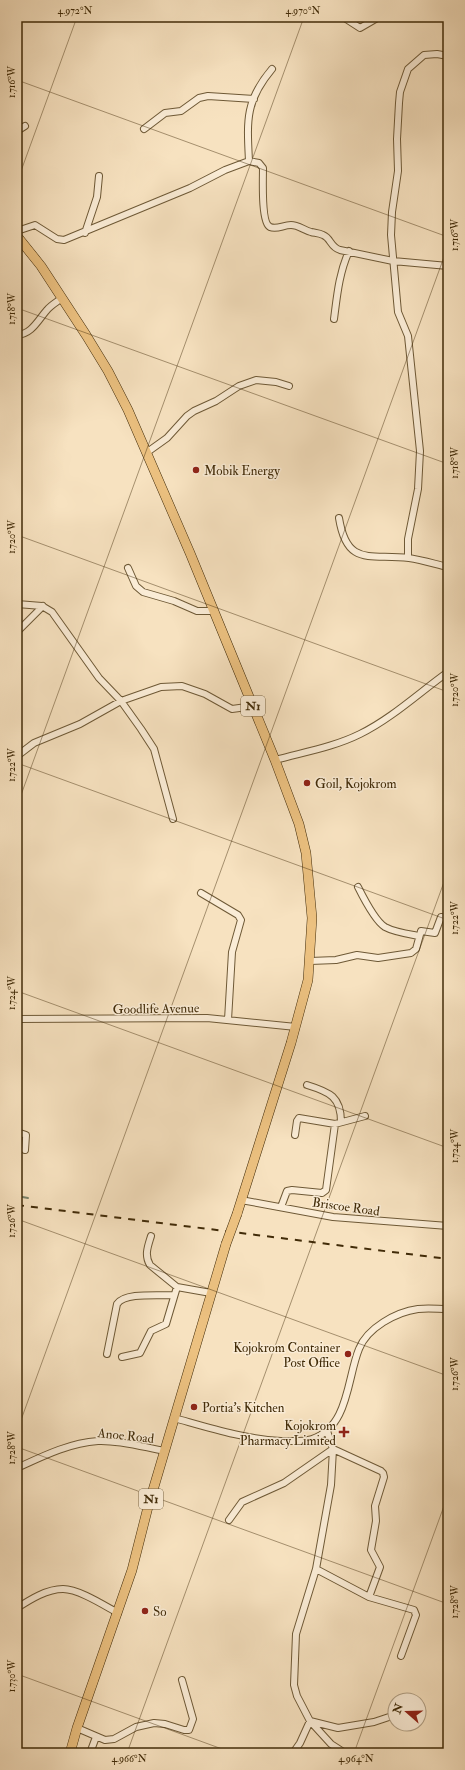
<svg xmlns="http://www.w3.org/2000/svg" width="465" height="1770" font-family="'IM FELL Double Pica',serif">
  <style>
    .lines { fill: none; stroke-linecap: round; stroke-linejoin: round }
    .stream { stroke: #79836c; stroke-width: 2 }
    .minor-casing { stroke: #6e5936; stroke-width: 8 }
    .highway-casing { stroke: #412b08; stroke-width: 10 }
    .minor { stroke: #faecd6; stroke-width: 6 }
    .highway { stroke: #ecc180; stroke-width: 9 }
    .rail { stroke: #412b08; stroke-width: 2; stroke-dasharray: 7 7; stroke-linecap: butt }
    .highway-bridge-casing { stroke: #412b08; stroke-width: 10; stroke-linecap: butt }
    .highway-bridge { stroke: #ecc180; stroke-width: 9 }
    .ticks { fill: none; stroke: #412b08; stroke-width: 1; stroke-opacity: 0.45 }
    .poi-dot { fill: #8f2418; stroke: #faecd6; stroke-width: 1.5 }
    .labels { text-anchor: middle; stroke-width: 3; stroke-linejoin: round; paint-order: stroke }
    .shield { fill: #faecd6; stroke: #786546; stroke-width: 1 }
    .shield-label { font-size: 12px; font-weight: bold; fill: #412b08 }
    .poi-label { font-size: 13px; fill: #412b08; stroke: #faecd6; text-anchor: start }
    .street-label { font-size: 13px; fill: #412b08; stroke: #faecd6 }
    .neatline { fill: none; stroke: #412b08; stroke-width: 1.5 }
    .ticks-label { font-size: 10px; text-anchor: middle; fill: #412b08 }
  </style>
  <rect width="100%" height="100%" fill="#f7e2c0"/>
  <filter id="stains"><feTurbulence type="fractalNoise" baseFrequency=".005" numOctaves="4"/><feColorMatrix values="0 0 0 0 .2 0 0 0 0 .09 0 0 0 0 .02 0 0 0 .5 -.17"/></filter>
  <radialGradient id="worn" r=".72"><stop offset=".6" stop-color="#630" stop-opacity="0"/><stop offset="1" stop-color="#630" stop-opacity=".3"/></radialGradient>
  <g class="lines">
    <path class="stream" d="M17,1196L28,1198"/>
    <g class="minor-casing">
      <path id="minor" d="M343,17L360,28L379,17
        M144,129L165,113L181,111L199,98L208,96L254,99
        M17,131L25,126
        M249,161C247,121 245,101 272,69
        M17,231L35,225L57,239L64,240L190,188L225,170L249,161L259,163L263,168C263,178 261,223 270,227C277,230 283,225 291,225C298,225 304,230 311,232C315,233 319,233 323,235C331,238 330,247 340,250L393,261L448,266
        M85,233L97,197L99,176
        M334,319C337,296 339,273 349,251
        M17,335C32,334 38,320 47,310C51,305 57,302 62,298
        M146,453L167,438L187,416L194,411L216,401L239,386L256,380L276,382L289,386
        M339,518C347,568 371,553 409,558C422,560 435,564 448,567
        M408,558V539L418,489L420,451L408,336L398,312L391,235L392,212L398,171L397,139L399,103L400,92L408,69L424,55L437,54L448,56
        M128,568L136,586L143,592L174,601L197,611H213
        M17,604L42,606L52,612L99,678L121,701L141,729L154,749L173,819
        M17,632L43,606
        M17,756L34,743L80,724L121,701L161,687L182,686L205,694L232,709L254,706
        M275,760C304,752 334,747 360,734C391,719 420,692 448,672
        M358,887C363,897 375,921 385,927C394,932 408,934 419,936
        M201,893L238,915L241,920L232,952L228,1020
        M310,961L336,960L357,955L378,958L411,953L416,949L421,931L435,933L441,917L448,918
        M17,1019L207,1018L296,1027
        M307,1085C330,1092 341,1097 341,1122
        M17,1132L26,1135L25,1150
        M295,1135L297,1121L299,1118L335,1124L365,1116
        M241,1200L333,1217L448,1226
        M281,1207L287,1191L292,1190L322,1193L326,1190L335,1124
        M151,1236C148,1246 144,1255 150,1265L177,1287L211,1293
        M107,1354L117,1304C125,1292 159,1296 174,1295
        M122,1357L140,1353L151,1331L166,1324L177,1287
        M174,1418C210,1428 244,1439 281,1441C291,1441 303,1442 312,1439C349,1427 347,1378 359,1349C367,1328 396,1312 418,1309C428,1308 438,1309 448,1309
        M327,1431L333,1449L331,1485L316,1569L296,1634L294,1685L297,1696L310,1721L331,1744L345,1753
        M17,1468C43,1456 69,1443 98,1441C120,1440 143,1447 165,1451
        M229,1520L242,1502L284,1483L333,1449L381,1471L383,1473L384,1477L375,1506L376,1521L371,1550L380,1567L369,1597
        M316,1569L369,1597L414,1610L416,1615L401,1656
        M17,1608C31,1599 47,1589 63,1589C79,1589 105,1606 118,1613
        M77,1728L105,1740L114,1739L136,1727L154,1723L165,1724L184,1730H189L193,1719L182,1680
        M90,1753L96,1737
        M293,1753L300,1743L310,1721L338,1728L374,1722L392,1716"/>
    </g>
    <g class="highway-casing">
      <path id="highway" d="M17,236L41,266L86,335L108,371L128,410L190,553L275,760L299,824L306,853L312,918L308,980L291,1043L237,1214
        M70,1753L77,1728L132,1570L148,1507L226,1244"/>
    </g>
    <use href="#minor" class="minor"/>
    <use href="#highway" class="highway"/>
    <path class="rail" d="M17,1205L448,1259"/>
    <g class="highway-bridge-casing">
      <path id="highway-bridge" d="M226,1244L237,1214"/>
    </g>
    <use href="#highway-bridge" class="highway-bridge"/>
  </g>
  <path class="ticks" d="M17,80L448,237M17,182L77,17M17,308L448,464M17,535L448,692M17,763L448,920M17,806L304,17M17,991L448,1148M17,1219L448,1376M17,1431L448,246M17,1447L448,1604M17,1674L233,1753M127,1753L448,871M354,1753L448,1495"/>
  <g class="poi-dot">
    <circle cx="196" cy="470" r="4"/>
    <circle cx="307" cy="783" r="4"/>
    <circle cx="348" cy="1354" r="4"/>
    <circle cx="194" cy="1407" r="4"/>
    <path d="M342 1426h4v4h4v4h-4v4h-4v-4h-4v-4h4z"/>
    <circle cx="145" cy="1611" r="4"/>
  </g>
  <g class="labels">
    <g class="shield">
      <rect x="241" y="696" width="24" height="20" rx="3"/>
      <rect x="139" y="1489" width="24" height="20" rx="3"/>
    </g>
    <g class="shield-label">
      <text x="253" y="710">N1</text>
      <text x="151" y="1503">N1</text>
    </g>
    <g class="poi-label">
      <text x="204" y="475">Mobik Energy</text>
      <text x="315" y="788">Goil, Kojokrom</text>
      <text x="340" y="1352" text-anchor="end">Kojokrom Container<tspan x="340" dy="15">Post Office</tspan></text>
      <text x="202" y="1412">Portia's Kitchen</text>
      <text x="336" y="1430" text-anchor="end">Kojokrom<tspan x="336" dy="15">Pharmacy Limited</tspan></text>
      <text x="153" y="1616">So</text>
    </g>
    <g class="street-label">
      <text transform="translate(156 1008) rotate(-1)" y="5">Goodlife Avenue</text>
      <text transform="translate(346 1206) rotate(8)" y="5">Briscoe Road</text>
      <text transform="translate(126 1435) rotate(6)" y="5">Anoe Road</text>
    </g>
  </g>
  <rect width="465" height="1770" fill="none" stroke="#f7e2c0" stroke-width="44"/>
  <g transform="translate(407 1712) rotate(290)"><circle r="19" fill="#faecd6" stroke="#b09f84"/>
  <path d="M0-3L7 15L0 10L-7 15Z" fill="#8f2418"/>
  <text y="-6" font-size="11" font-weight="bold" text-anchor="middle" fill="#412b08">N</text>
  </g>
  <rect x="22" y="22" width="421" height="1726" class="neatline"/>
  <g class="ticks-label">
    <text x="75" y="14">4.972°N</text>
    <text x="303" y="14">4.970°N</text>
    <text transform="translate(11 82) rotate(-90)" y="4">1.716°W</text>
    <text transform="translate(454 235) rotate(-90)" y="4">1.716°W</text>
    <text transform="translate(11 309) rotate(-90)" y="4">1.718°W</text>
    <text transform="translate(454 463) rotate(-90)" y="4">1.718°W</text>
    <text transform="translate(11 537) rotate(-90)" y="4">1.720°W</text>
    <text transform="translate(454 690) rotate(-90)" y="4">1.720°W</text>
    <text transform="translate(11 765) rotate(-90)" y="4">1.722°W</text>
    <text transform="translate(454 918) rotate(-90)" y="4">1.722°W</text>
    <text transform="translate(11 993) rotate(-90)" y="4">1.724°W</text>
    <text transform="translate(454 1146) rotate(-90)" y="4">1.724°W</text>
    <text transform="translate(11 1221) rotate(-90)" y="4">1.726°W</text>
    <text transform="translate(454 1374) rotate(-90)" y="4">1.726°W</text>
    <text transform="translate(11 1448) rotate(-90)" y="4">1.728°W</text>
    <text transform="translate(454 1602) rotate(-90)" y="4">1.728°W</text>
    <text transform="translate(11 1676) rotate(-90)" y="4">1.730°W</text>
    <text x="129" y="1762">4.966°N</text>
    <text x="356" y="1762">4.964°N</text>
  </g>
  <rect width="100%" height="100%" filter="url(#stains)"/>
  <rect width="100%" height="100%" fill="url(#worn)"/>
</svg>
